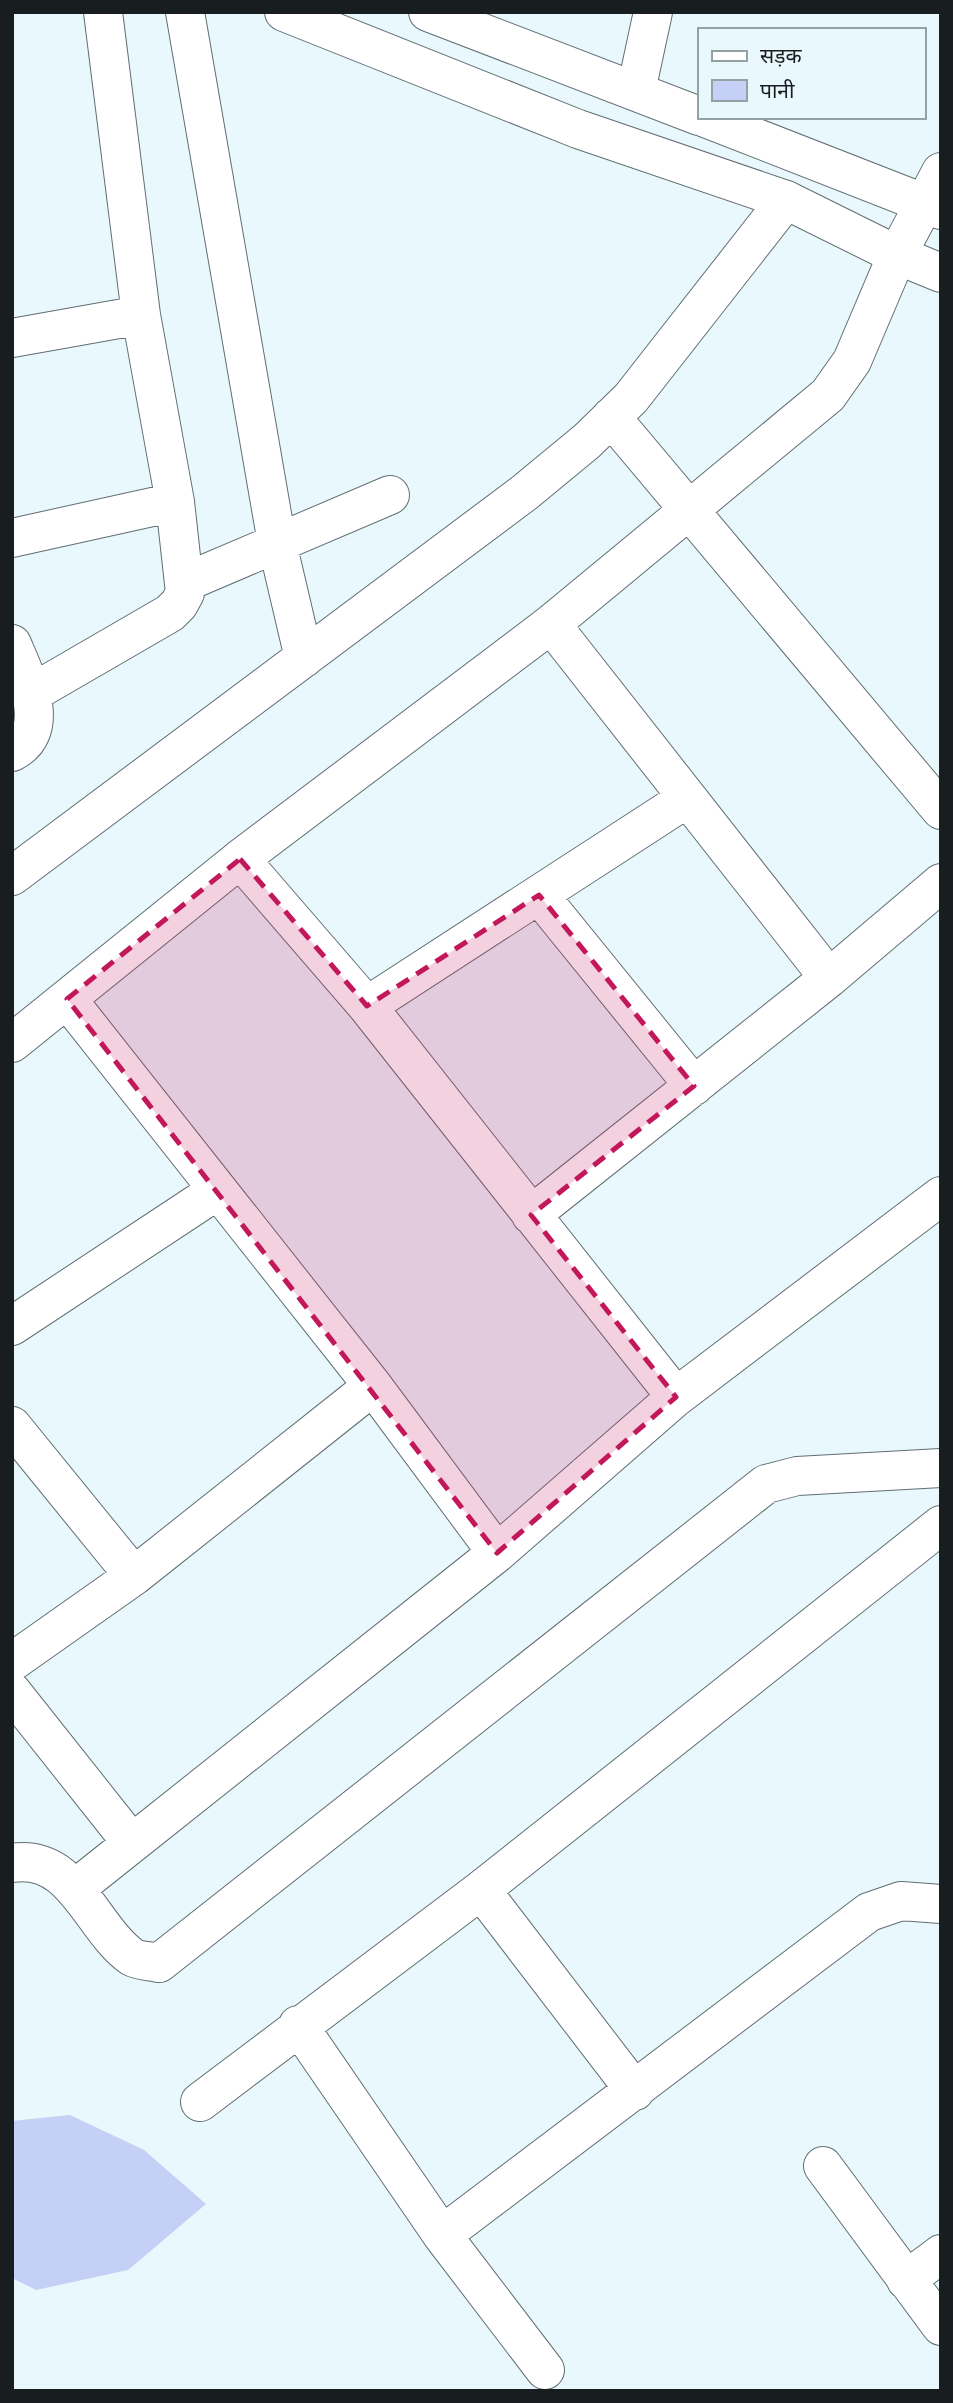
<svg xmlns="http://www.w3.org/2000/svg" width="953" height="2403" font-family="'DejaVu Sans','Noto Sans Devanagari',sans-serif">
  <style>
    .water { fill: #c4d0f5 }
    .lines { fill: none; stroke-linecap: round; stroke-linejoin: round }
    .minor-casing { stroke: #616e73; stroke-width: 40 }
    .major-casing { stroke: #616e73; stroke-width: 40 }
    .minor { stroke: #fff; stroke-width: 38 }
    .major { stroke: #fff; stroke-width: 38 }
    .marked { fill: #c2185b; fill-opacity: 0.2; stroke: #c2185b; stroke-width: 5; stroke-dasharray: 14 9; stroke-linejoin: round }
  </style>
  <rect width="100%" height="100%" fill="#e9f8fd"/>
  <path class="water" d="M70,2115L144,2150L206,2204L128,2270L36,2290L12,2278V2121Z"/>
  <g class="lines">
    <g class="minor-casing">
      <path id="minor" d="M185,12L277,543L304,658
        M636,91L653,12
        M12,338L141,315
        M611,417L941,810
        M12,538L175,502
        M186,582L390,495
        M551,624L829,978
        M12,644C25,675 54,731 12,752
        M32,693L170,613L179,604L185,593L175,502L141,315L103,12
        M240,859L367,1006L676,1397
        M12,876L524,493L587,441L631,398L786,200
        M539,895L694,1086
        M67,999L373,1386L497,1553
        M367,1006L686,799
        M12,1043L240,859L551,624L828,395L852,361L897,255L941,172
        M531,1215L829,978L941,883
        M12,1326L218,1190
        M12,1426L134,1576
        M12,1662L134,1576L373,1386
        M12,1692L131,1842
        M12,1863C74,1853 91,1928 132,1957C139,1961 151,1961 159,1963L766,1484L797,1476L941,1468
        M76,1888L497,1553L676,1397L941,1196
        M481,1890L635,2091
        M298,2025L442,2235L545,2370
        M200,2102L481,1890L941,1525
        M823,2166L941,2326
        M442,2235L869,1912L901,1901L941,1904
        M906,2280L941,2254"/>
    </g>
    <g class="major-casing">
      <path id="major" d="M284,12L578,129L786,200L897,255L941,273
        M428,12L699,116
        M703,117L941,210"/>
    </g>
    <use href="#minor" class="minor"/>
    <use href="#major" class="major"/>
  </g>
  <path class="marked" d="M240,859L367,1006L539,895L694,1086L531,1215L676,1397L497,1553L67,999Z"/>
  <rect width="953" height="2403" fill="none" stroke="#181d1f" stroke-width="28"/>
  <rect x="698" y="28" width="228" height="91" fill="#e9f8fd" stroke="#95a0a4" stroke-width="2"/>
  <rect x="712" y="51" width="35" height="10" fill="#ffffff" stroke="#95a0a4" stroke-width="2"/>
  <text x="760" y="63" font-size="21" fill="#181d1f">सड़क</text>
  <rect x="712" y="80" width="35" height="21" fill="#c4d0f5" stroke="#95a0a4" stroke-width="2"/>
  <text x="760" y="98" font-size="21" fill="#181d1f">पानी</text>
</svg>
